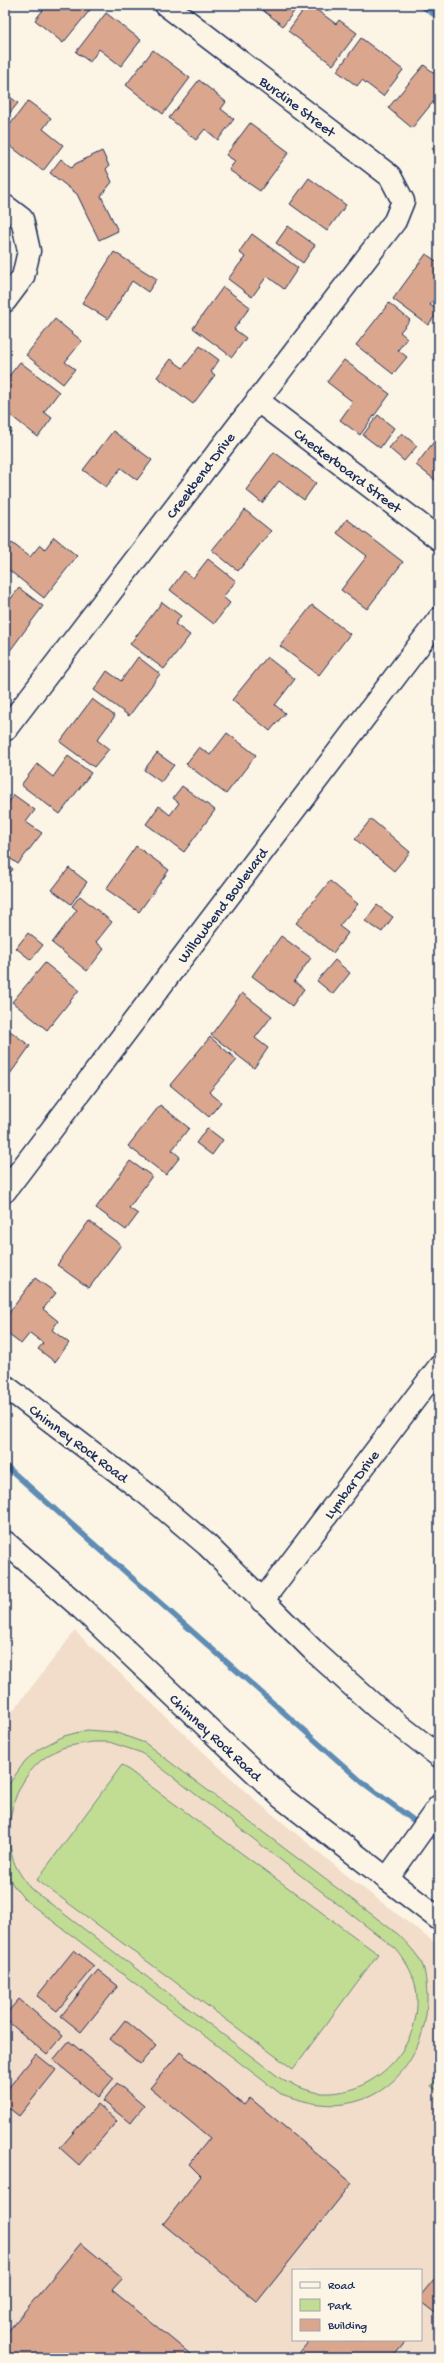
<svg xmlns="http://www.w3.org/2000/svg" width="444" height="2363" font-family="'Gochi Hand',sans-serif">
  <style>
    .built { fill: #f2ddcb; fill-rule: evenodd }
    .green { fill: #c1dd94; stroke: #6e8679; fill-rule: evenodd }
    .lines { fill: none; stroke-linecap: round; stroke-linejoin: round }
    .stream { stroke: #5f8cb4; stroke-width: 5.5 }
    .building { fill: #daa68e; stroke: #1b2f5e }
    .minor-casing { stroke: #1b2f5e; stroke-width: 25 }
    .secondary-casing { stroke: #1b2f5e; stroke-width: 25 }
    .minor { stroke: #fcf5e5; stroke-width: 22 }
    .secondary { stroke: #fcf5e5; stroke-width: 22 }
    .labels { text-anchor: middle; stroke-width: 3.5; stroke-linejoin: round; paint-order: stroke }
    .street-label { font-size: 15px; fill: #1b2f5e; stroke: #fcf5e5 }
  </style>
  <rect width="100%" height="100%" fill="#fcf5e5"/>
  <filter id="ink" filterUnits="userSpaceOnUse"><feTurbulence type="fractalNoise" baseFrequency=".025" numOctaves="2"/><feDisplacementMap in="SourceGraphic" scale="8" xChannelSelector="R" yChannelSelector="G"/><feConvolveMatrix kernelMatrix="1 2 1 2 8 2 1 2 1" color-interpolation-filters="sRGB"/></filter>
  <g filter="url(#ink)">
    <path class="built" d="M75,1631L247,1793L350,1878L439,1946V2358H5V1721ZM293,2270H421V2340H293Z"/>
    <path class="green" d="M87,1730L114,1732L145,1743L399,1935C407,1944 417,1953 422,1964C426,1972 426,1985 427,1994C429,2045 398,2097 344,2104C322,2107 301,2101 281,2094L25,1900L13,1885L5,1870V1790L25,1761L39,1749L64,1736ZM92,1742H109L142,1753L396,1949C404,1959 412,1971 415,1984C428,2039 379,2096 322,2093C309,2092 297,2086 284,2081L30,1888C23,1878 15,1868 12,1856C2,1814 20,1765 62,1748C71,1745 82,1744 92,1742Z
      M122,1765L378,1954L293,2069L37,1880Z
      M439,2075V2092L431,2086Z"/>
    <g class="lines">
      <path class="stream" d="M421,5L439,18
        M5,1465L362,1782L420,1825
        M426,1831L439,1840"/>
    </g>
    <path class="building" d="M47,5H85L90,10L63,43L35,20Z
      M256,5H299L283,26Z
      M307,5H310L336,24L339,20L357,33L333,65L288,31Z
      M106,13L141,40L121,66L99,49L90,62L76,52Z
      M361,38L403,70L383,96L362,80L357,86L337,71Z
      M153,50L190,78L163,114L126,85Z
      M424,65L439,77V108L433,102L412,128L388,108Z
      M199,80L226,102L221,109L234,119L218,140L205,129L196,140L169,118Z
      M5,93L18,103L5,119Z
      M28,101L51,118L43,129L63,145L43,171L5,142V131Z
      M250,123L289,152L260,191L229,170L235,161L226,155Z
      M439,143V158L432,148Z
      M102,151L109,166L106,169L112,182L101,196L118,231L99,240L77,194L50,173L61,159L72,168L75,164Z
      M309,178L346,205L327,231L290,204Z
      M288,226L315,245L303,263L276,243Z
      M252,234L298,268L284,289L267,276L252,297L228,279L245,257L239,252Z
      M114,252L157,279L148,292L132,281L108,319L82,303Z
      M426,254L439,263V293L430,305L439,311L428,325L393,299Z
      M223,287L250,307L234,329L246,338L232,357L193,328Z
      M389,303L410,320L400,332L407,338L398,350L407,357L393,374L356,345Z
      M55,319L82,341L65,362L75,369L63,384L26,355Z
      M200,346L219,360L211,372L215,375L193,404L157,377L171,359L183,368Z
      M344,360L390,394L360,435L340,420L353,402L327,382Z
      M20,362L59,392L44,412L52,418L38,437L5,411V381Z
      M378,415L394,428L380,448L363,435Z
      M5,424L12,430L5,439Z
      M113,431L152,460L137,480L121,468L106,487L83,470Z
      M402,433L417,446L404,461L389,448Z
      M439,435V483L416,465Z
      M274,452L316,483L304,500L279,481L262,503L246,490Z
      M245,510L271,531L238,571L212,550Z
      M347,519L403,562L367,609L341,590L367,556L337,533Z
      M54,537L77,556L44,598L5,567V552L12,543L30,557L40,545L45,549Z
      M208,559L236,581L223,597L230,603L214,624L170,590L184,571L193,578Z
      M19,588L43,606L9,652L5,648V606Z
      M162,602L181,616L175,624L190,635L164,669L130,644Z
      M312,605L350,634L319,675L280,646Z
      M138,657L160,674L129,716L94,690L107,671L121,681Z
      M267,657L295,679L275,705L285,713L270,731L232,700Z
      M92,699L115,716L97,740L109,749L94,767L60,742Z
      M227,733L256,755L226,794L186,764L199,747L210,755Z
      M157,753L174,765L161,782L144,770Z
      M68,756L91,773L60,814L21,785L37,764L53,777Z
      M439,756V766L434,762Z
      M182,786L215,810L184,852L146,824L159,806L170,815L179,803L173,798Z
      M14,795L35,810L26,822L42,833L18,864L5,855V807Z
      M371,819L410,852L394,871L355,839Z
      M136,846L169,870L139,912L106,889Z
      M5,864L13,869L5,880Z
      M69,868L87,882L71,904L52,890Z
      M330,881L358,904L339,926L348,933L333,953L296,923Z
      M80,896L112,922L96,942L104,949L87,971L52,943L77,910L72,906Z
      M377,905L393,917L382,932L365,921Z
      M28,933L43,945L31,960L16,948Z
      M281,936L311,958L294,981L304,989L292,1006L252,976Z
      M335,960L350,973L333,994L317,981Z
      M45,963L79,990L47,1030L12,1002Z
      M242,993L272,1016L255,1038L268,1048L254,1068L211,1035Z
      M5,1027L30,1046L5,1081Z
      M210,1037L237,1060L209,1092L221,1102L209,1117L170,1085Z
      M160,1105L189,1128L172,1150L180,1157L166,1175L128,1146Z
      M207,1128L223,1140L212,1155L196,1143Z
      M130,1161L152,1176L129,1208L138,1214L126,1230L96,1208Z
      M89,1221L121,1245L89,1288L57,1265Z
      M35,1278L56,1293L43,1309L58,1321L52,1330L69,1343L55,1362L38,1349L43,1343L30,1333L21,1344L5,1332V1318Z
      M74,1950L94,1966L57,2011L37,1996Z
      M98,1970L118,1986L81,2032L61,2016Z
      M19,1999L63,2036L47,2055L5,2019V2015Z
      M125,2020L156,2046L140,2064L110,2039Z
      M69,2041L114,2078L98,2097L53,2060Z
      M180,2052L244,2105L250,2098L352,2183L257,2302L163,2224L201,2176L189,2164L210,2138L150,2088Z
      M36,2054L56,2070L19,2116L5,2105V2092Z
      M117,2083L144,2106L130,2123L103,2101Z
      M98,2104L117,2121L79,2165L60,2148Z
      M81,2243L123,2278L112,2290L195,2358H5V2335Z
      M439,2273V2316L421,2302V2295Z
      M310,2340H407L392,2358H295Z"/>
    <g class="lines">
      <g class="minor-casing">
        <path id="minor" d="M5,206L22,219L29,251L23,277L5,301
          M257,400L439,539
          M5,730L395,221L403,201L390,176L166,5
          M262,1601L439,1367
          M387,1879L439,1806"/>
      </g>
      <g class="secondary-casing">
        <path id="secondary" d="M5,1191L439,619
          M5,1386L148,1495L207,1545L316,1653L376,1707L439,1756
          M5,1542L80,1607L281,1797L439,1919"/>
      </g>
      <use href="#minor" class="minor"/>
      <use href="#secondary" class="secondary"/>
    </g>
  </g>
  <g class="labels">
    <g class="street-label">
      <text transform="translate(298 106) rotate(37)" y="5">Burdine Street</text>
      <text transform="translate(348 470) rotate(37)" y="5">Checkerboard Street</text>
      <text transform="translate(200 475) rotate(-53)" y="5">Creekbend Drive</text>
      <text transform="translate(222 905) rotate(-53)" y="5">Willowbend Boulevard</text>
      <text transform="translate(79 1443) rotate(37)" y="5">Chimney Rock Road</text>
      <text transform="translate(351 1484) rotate(-53)" y="5">Lymbar Drive</text>
      <text transform="translate(216 1737) rotate(43)" y="5">Chimney Rock Road</text>
    </g>
  </g>
  <rect width="444" height="2363" fill="none" stroke="#fcf5e5" stroke-width="20"/>
  <rect x="10" y="10" width="424" height="2343" fill="none" stroke="#1b2f5e" stroke-width="1.5" filter="url(#ink)"/>
  <rect x="292" y="2269" width="130" height="72" fill="#fcf5e5" stroke="#a2a6af"/>
  <rect x="300" y="2282" width="20" height="6" fill="#fcf5e5" stroke="#a2a6af"/>
  <text x="328" y="2289" font-size="12" fill="#1b2f5e">Road</text>
  <rect x="300" y="2299" width="20" height="12" fill="#c1dd94" stroke="#a2a6af"/>
  <text x="328" y="2309" font-size="12" fill="#1b2f5e">Park</text>
  <rect x="300" y="2319" width="20" height="12" fill="#daa68e" stroke="#a2a6af"/>
  <text x="328" y="2329" font-size="12" fill="#1b2f5e">Building</text>
</svg>
